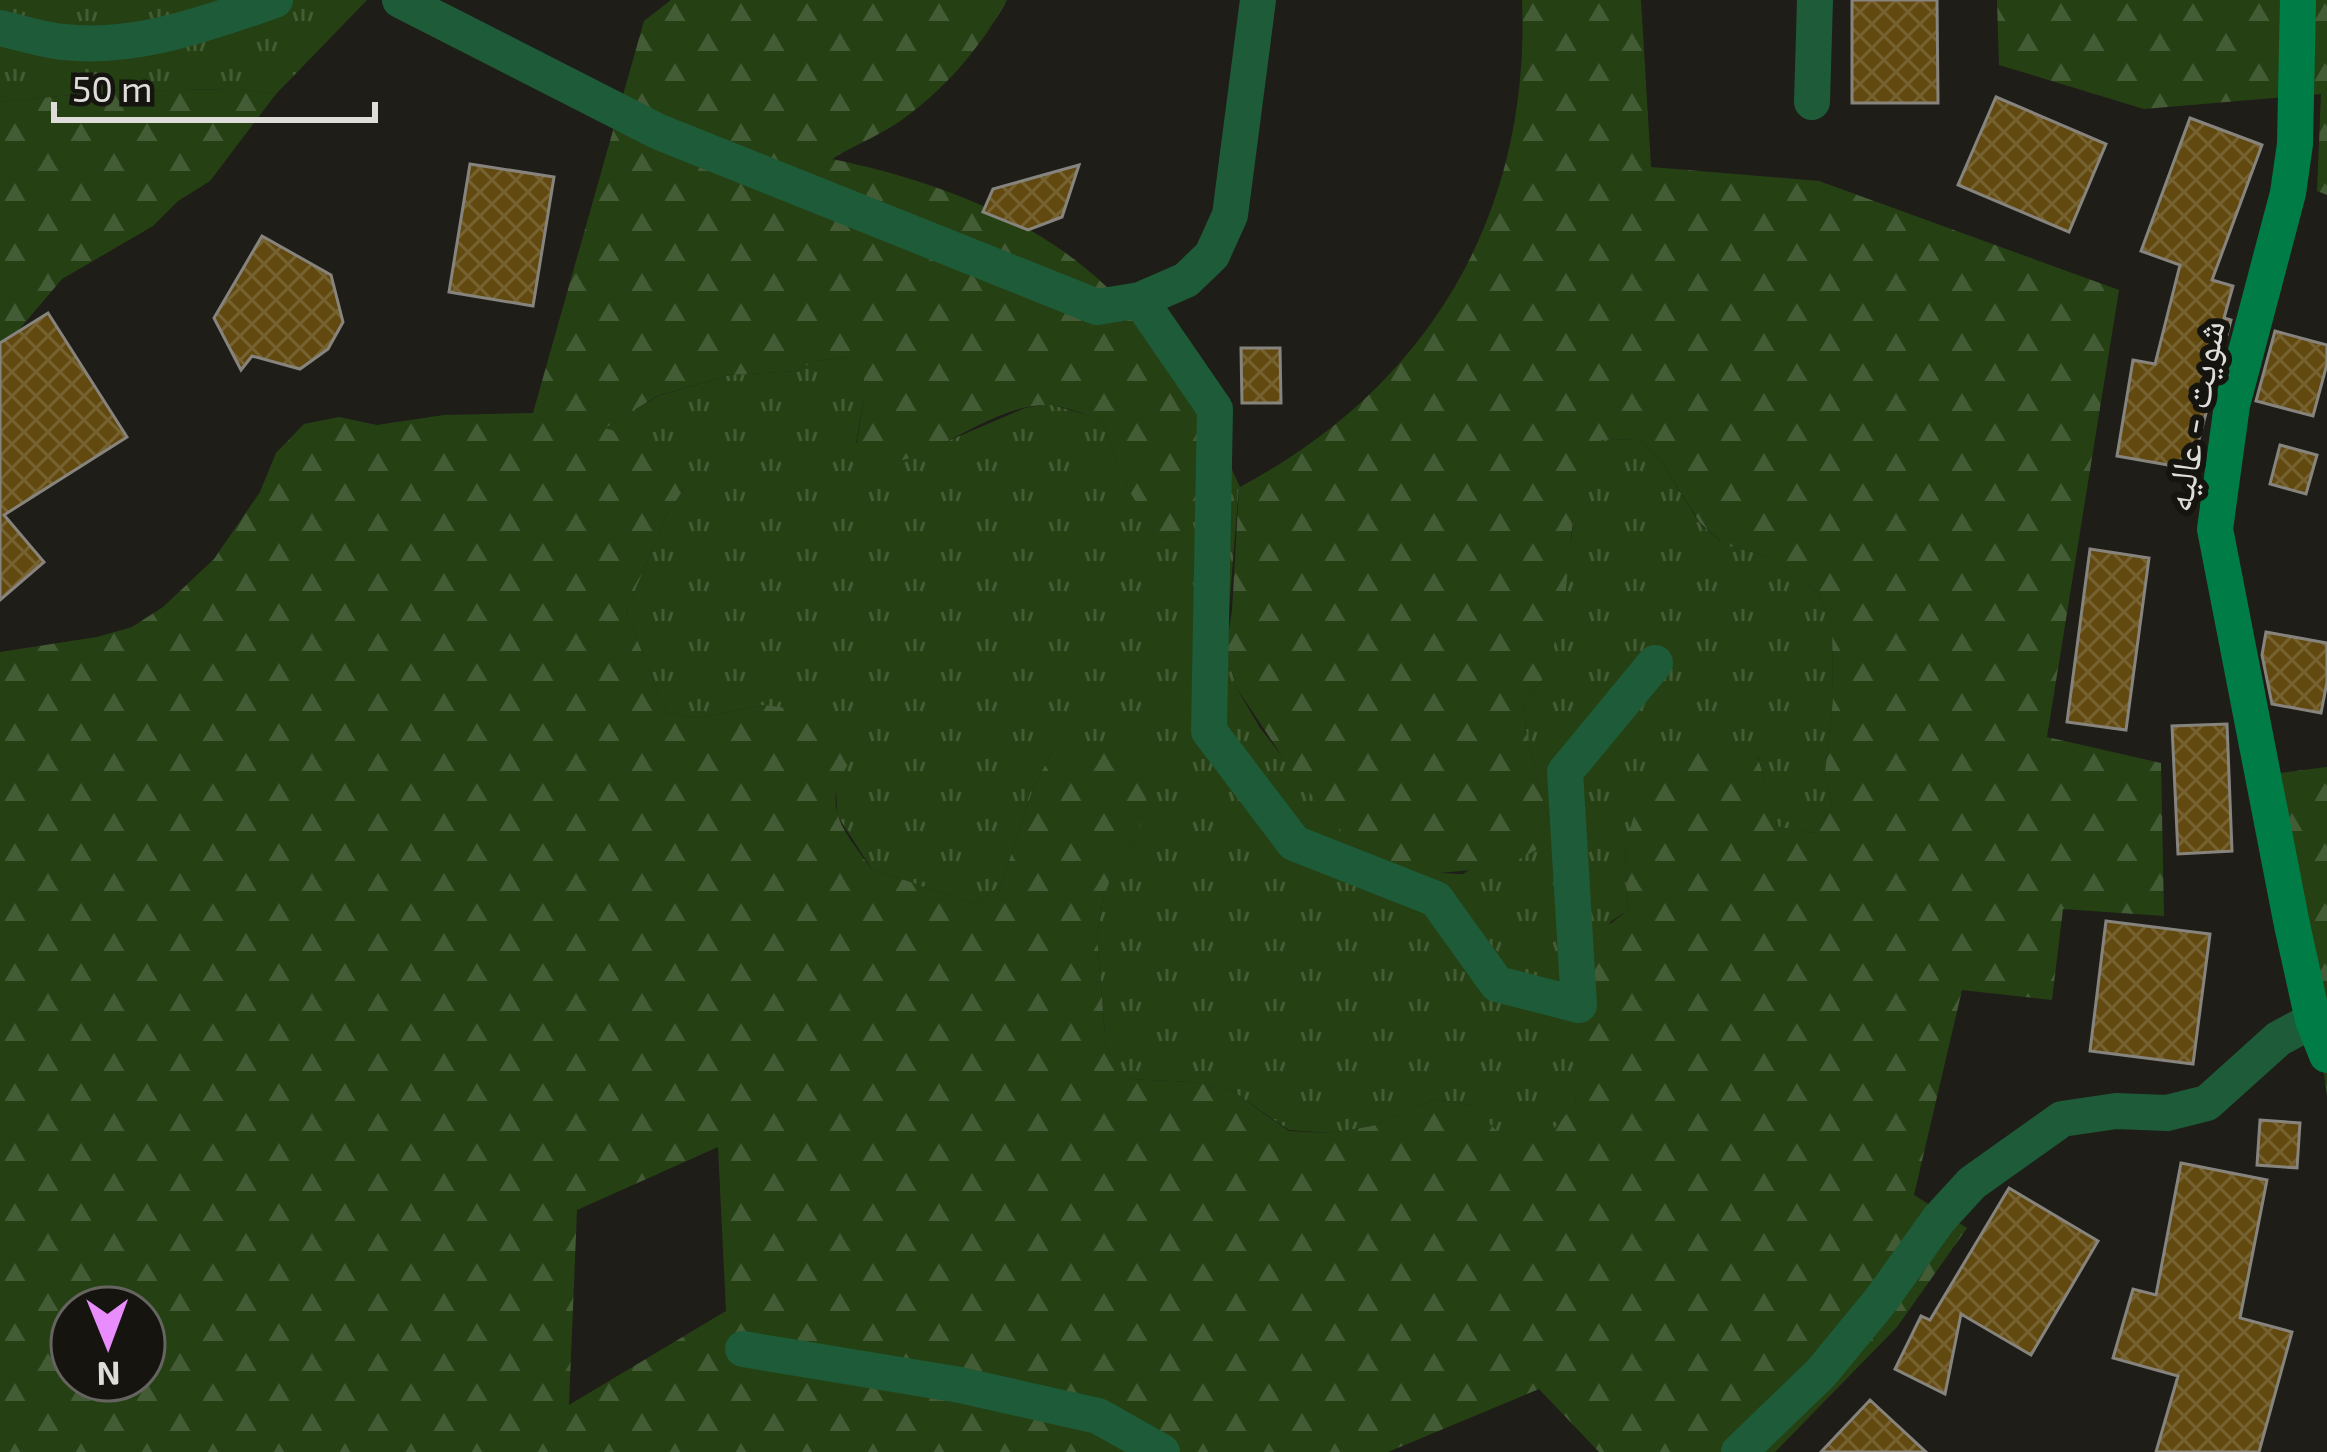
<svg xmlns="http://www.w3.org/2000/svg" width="2327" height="1452" font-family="'Exo 2','Noto Naskh Arabic',sans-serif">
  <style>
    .grass { fill: url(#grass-tufts) }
    .forest { fill: url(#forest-firs); fill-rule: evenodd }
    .building { fill: url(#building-cross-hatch); stroke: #87847e; stroke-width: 3 }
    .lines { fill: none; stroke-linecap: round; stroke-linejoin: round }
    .street { stroke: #1e5b38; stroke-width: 36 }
    .secondary { stroke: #007d46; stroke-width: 36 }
    .labels { text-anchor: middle; stroke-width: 12; stroke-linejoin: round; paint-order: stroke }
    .street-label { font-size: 39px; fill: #dfddda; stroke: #16140f }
  </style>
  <defs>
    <pattern id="grass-tufts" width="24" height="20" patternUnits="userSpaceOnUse" patternTransform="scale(3)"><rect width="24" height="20" fill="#254114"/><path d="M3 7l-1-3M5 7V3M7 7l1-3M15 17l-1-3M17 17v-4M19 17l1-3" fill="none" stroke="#445c36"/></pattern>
    <pattern id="forest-firs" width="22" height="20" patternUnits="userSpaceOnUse" patternTransform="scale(3)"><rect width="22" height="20" fill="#254114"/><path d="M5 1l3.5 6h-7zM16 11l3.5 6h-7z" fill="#445c36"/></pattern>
    <pattern id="building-cross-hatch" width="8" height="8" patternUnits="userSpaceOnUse" patternTransform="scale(3)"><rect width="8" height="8" fill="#614910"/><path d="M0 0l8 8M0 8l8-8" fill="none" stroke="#776332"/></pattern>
  </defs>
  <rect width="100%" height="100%" fill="#1f1d18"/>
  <path class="grass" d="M0,0H367L276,94L237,89L110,91L0,102Z
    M845,357L864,370V398L856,443L901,461L1025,408L1049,404L1101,419L1128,489L1158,539L1180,532L1239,487L1226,646L1236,687L1260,728L1312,794L1393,871L1463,874L1548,818L1527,739L1524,704L1546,675L1572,535L1574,500L1602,440L1638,439L1663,464L1700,524L1725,545L1760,554L1790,570L1819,594L1832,626L1833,699L1825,772L1832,807L1813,833L1778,827L1758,757L1638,813L1625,845L1628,910L1610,922L1587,1008L1575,1103L1554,1129L1525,1146L1496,1130L1470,1105L1435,1099L1372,1126L1330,1133L1289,1130L1231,1090L1192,1082L1128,1079L1106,1048L1097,937L1103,899L1115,867L1137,838L1053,751L1034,786L1001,885L976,904C940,895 909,879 873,871L837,815L836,779L765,705L698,718L666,712L626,612L666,516L685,487L604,428L658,396L730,375L794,371L816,361Z"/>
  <path class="forest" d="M671,0H1007C982,45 948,86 907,116C884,134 856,144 832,159C944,182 1064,228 1138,321C1151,338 1162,357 1174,375C1199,412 1222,446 1240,487C1428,387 1531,215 1522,0H1641L1651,167L1819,181L2119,290L2047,737L2161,763L2164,916L2063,909L2052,1000L1962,990L1914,1195L1967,1228L1897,1327L1775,1452H1599L1539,1389L1388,1452H0V652L97,637L132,627L163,607L214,559L260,492L276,453L304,424L339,417L377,425L444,415L533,413L644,21ZM845,357L864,370V398L853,465C924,475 982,405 1047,405C1064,405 1084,415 1101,419L1128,489L1158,539L1180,532L1239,488L1232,611L1226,646L1236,687L1286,762L1335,825L1361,850L1393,871L1428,874L1505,867L1536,850L1548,818L1527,739L1524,704L1546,675L1564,608L1575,500L1602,440L1638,439L1663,464L1700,523L1725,545L1760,554L1790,570L1819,594L1832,626L1833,699L1825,772L1832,807L1813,833L1779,827L1758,758L1726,742L1662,746L1646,778L1625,845L1628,910L1596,935L1591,952L1575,1103L1554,1129L1525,1145L1496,1130L1470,1105L1435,1099L1372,1126L1330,1133L1289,1131L1231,1090L1192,1082L1129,1079L1106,1048L1097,937L1103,899L1115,867L1137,838L1146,803L1149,768L1123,746L1053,751L1034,786L1001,885L976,904C940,895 909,879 873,871C838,822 817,804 858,750L800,710L765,705L698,718L666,712L626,612L666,516L685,487L678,452L605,428L657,396L730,375L794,371L816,361ZM718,1147L726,1311L569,1405L577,1210ZM72,1308H144V1380H72Z
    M1997,0H2327V195L2317,191L2321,94L2144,109L1999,65Z
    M237,89L276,94L210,181L178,201L153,226L62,279L0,352V102L110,91Z
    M2327,767V1095L2281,773Z"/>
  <path class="building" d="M1852,0H1937L1938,103H1852Z
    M1996,97L2106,144L2069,232L1958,185Z
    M2190,118L2262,145L2212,280L2233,286L2224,318L2231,320L2191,469L2117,456L2133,360L2155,364L2180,265L2141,251Z
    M470,164L554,177L533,306L449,292Z
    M1079,165L1062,217L1028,230L983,212L993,189Z
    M262,236L331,275L343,322L328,349L300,369L252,356L241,370L214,318Z
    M48,313L127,437L4,515L44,562L0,600V343Z
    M2275,331L2327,345V364L2313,416L2256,401Z
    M1241,348H1280L1281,403H1242Z
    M2280,445L2317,455L2306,494L2270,484Z
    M2090,549L2149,558L2126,730L2067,722Z
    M2266,632L2327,643V682L2321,713L2272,704L2262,655Z
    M2227,724L2232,851L2178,854L2172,726Z
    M2106,921L2210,934L2193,1064L2090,1051Z
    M2260,1120L2300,1123L2297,1168L2257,1165Z
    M2181,1163L2267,1180L2240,1318L2292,1332L2259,1452H2156L2178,1376L2113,1358L2133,1289L2156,1295Z
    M2009,1188L2098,1241L2031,1355L1961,1314L1945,1394L1895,1369L1921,1316L1930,1320Z
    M1870,1400L1926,1452H1821Z"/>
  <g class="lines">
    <path class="street" d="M400,0L659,132L1097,307L1140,300L1186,280L1212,255L1230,215L1258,0
      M0,28C21,33 43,40 64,42C137,50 207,23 275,0
      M1812,102L1815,0
      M1140,300L1215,409L1209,731L1294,843L1436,899L1497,984L1579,1005L1565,772L1655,663
      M743,1349L960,1385L1098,1416L1162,1452
      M1739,1452L1821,1373L1881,1300L1939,1219L1972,1183L2062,1119L2116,1111L2167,1113L2207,1103L2278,1039L2313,1020"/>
    <path class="secondary" d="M2298,0L2295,144L2288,193L2232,405L2215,529L2292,925L2313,1020L2327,1055"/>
  </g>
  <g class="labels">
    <g class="street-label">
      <text transform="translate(2194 416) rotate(-80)" y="14">شويت - عاليه</text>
    </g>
  </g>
  <g transform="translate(108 1344) rotate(179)"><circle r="57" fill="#16140f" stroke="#666460" stroke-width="3"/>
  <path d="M0-9L21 45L0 30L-21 45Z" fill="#e98dfe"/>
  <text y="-18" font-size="33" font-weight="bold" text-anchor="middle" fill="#dfddda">N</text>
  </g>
  <path d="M54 102v18h321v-18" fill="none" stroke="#dfddda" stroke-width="6"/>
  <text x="72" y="102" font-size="36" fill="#dfddda" stroke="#16140f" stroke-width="9" paint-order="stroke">50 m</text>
</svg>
